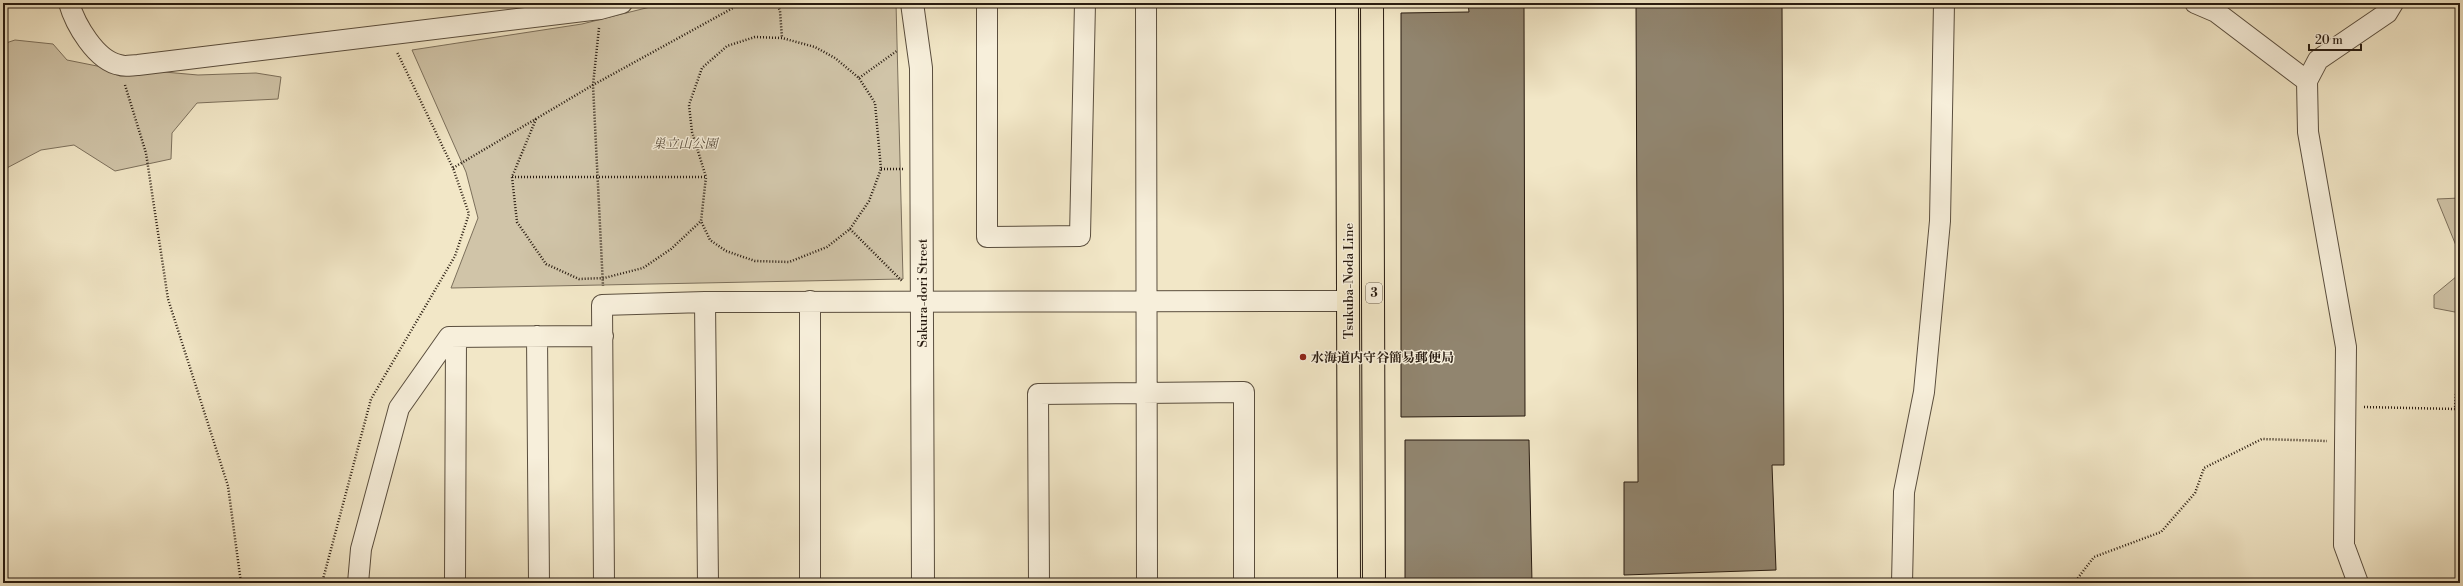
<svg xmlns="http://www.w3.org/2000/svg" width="2463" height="586" font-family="'Libre Bodoni','Noto Serif JP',serif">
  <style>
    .green { fill: #d0c4a8; stroke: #7c705c }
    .building { fill: #91856f; stroke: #281b10 }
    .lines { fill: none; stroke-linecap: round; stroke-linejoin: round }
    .minor-casing { stroke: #5a4e3e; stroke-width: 22 }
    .tertiary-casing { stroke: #5a4e3e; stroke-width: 24 }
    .primary-casing { stroke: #281b10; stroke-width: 24 }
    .path { stroke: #281b10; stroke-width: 2.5; stroke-dasharray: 1 2; stroke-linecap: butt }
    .minor { stroke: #f7efdb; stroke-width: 20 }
    .tertiary { stroke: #f7efdb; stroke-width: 22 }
    .primary { stroke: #f2e7c7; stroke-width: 22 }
    .poi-dot { fill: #8f2418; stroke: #f7efdb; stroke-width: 1.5 }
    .labels { text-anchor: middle; stroke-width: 3; stroke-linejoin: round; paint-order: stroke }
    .shield { fill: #f7efdb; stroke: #665b4d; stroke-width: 1 }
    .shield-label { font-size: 12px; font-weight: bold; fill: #281b10 }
    .park-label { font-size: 13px; font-style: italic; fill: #5a4e3e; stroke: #f7efdb }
    .street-label { font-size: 13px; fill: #281b10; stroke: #f7efdb }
    .poi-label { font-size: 13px; font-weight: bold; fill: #281b10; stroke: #f7efdb; text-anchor: start }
  </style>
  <rect width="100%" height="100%" fill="#f2e7c7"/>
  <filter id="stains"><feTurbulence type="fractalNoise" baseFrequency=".005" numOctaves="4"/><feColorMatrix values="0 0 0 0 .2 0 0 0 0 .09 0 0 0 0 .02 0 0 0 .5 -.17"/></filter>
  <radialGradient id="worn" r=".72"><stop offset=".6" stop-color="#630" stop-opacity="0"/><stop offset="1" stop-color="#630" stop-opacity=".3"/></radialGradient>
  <path class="green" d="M666,3H896L903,279L451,288L478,218L466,172L412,50L582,24Z
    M15,40L53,44L67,60L97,66L198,75L256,73L281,77L278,99L197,103L172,133L171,159L115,171L74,145L41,150L3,170V44Z
    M2460,198V313L2434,308V295L2457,276V248L2437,199Z"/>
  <path class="building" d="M1468,3H1524L1525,416L1401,417V13L1469,12Z
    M1636,3H1782L1784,465H1772L1776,570L1624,575V482H1638Z
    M1405,440H1529L1532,583H1405Z"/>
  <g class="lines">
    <g class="minor-casing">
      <path id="minor" d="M69,3C75,24 96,61 120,65C125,67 132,65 138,65L600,9L622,3
        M987,3V237L1080,236L1085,3
        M1146,3L1147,583
        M2195,3L2216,12L2307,81
        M810,301V583
        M705,302L708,583
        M537,336L539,583
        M358,583L361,549L399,408L449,337L603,336
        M455,583L456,337
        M604,583L602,305L705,302L1348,301
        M1039,583L1038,394L1244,392V583
        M1902,583L1904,492L1924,392L1940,221L1944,3
        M2358,583L2344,545L2346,347L2308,132L2307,81L2318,60L2387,13L2393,3"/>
    </g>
    <g class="tertiary-casing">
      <path id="tertiary" d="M912,3L921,68L923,583"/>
    </g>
    <g class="primary-casing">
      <path id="primary" d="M1347,3L1349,583
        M1372,3L1374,583"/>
    </g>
    <path class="path" d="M777,3L780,11L782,38
      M599,28L593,85L603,286
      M859,78L898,50
      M125,85L146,153L168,299L228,486L241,583
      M536,119L512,177L517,222L546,264L579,279L604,278L643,268L671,249L701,221L706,177L692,132L689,105L702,68L727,46L755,37L782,38L815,47L835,58L859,78L875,103L881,169L869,201L850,229L827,247L789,262L755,261L726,251L710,240L701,221
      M453,168L593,85L742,3
      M881,169H903
      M512,177H706
      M850,229L902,281
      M2364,407L2455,409L2456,393L2460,392
      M322,583L371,399L455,256L469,214L453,168L397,52
      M2074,583L2094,557L2161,532L2195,493L2204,468L2262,439L2327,441"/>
    <use href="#minor" class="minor"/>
    <use href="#tertiary" class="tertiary"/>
    <use href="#primary" class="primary"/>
  </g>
  <circle class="poi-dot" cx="1303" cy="357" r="4"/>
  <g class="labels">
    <rect class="shield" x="1366" y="283" width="16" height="20" rx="3"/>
    <g class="shield-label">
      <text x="1374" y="297">3</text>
    </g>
    <g class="park-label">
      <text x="685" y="148">巣立山公園</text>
    </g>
    <g class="street-label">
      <text transform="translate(1348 281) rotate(-90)" y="5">Tsukuba-Noda Line</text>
      <text transform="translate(922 293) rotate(-90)" y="5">Sakura-dori Street</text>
    </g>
    <g class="poi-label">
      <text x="1311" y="362">水海道内守谷簡易郵便局</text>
    </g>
  </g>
  <rect width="2463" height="586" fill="none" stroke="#f2e7c7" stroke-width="16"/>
  <rect x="4" y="4" width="2455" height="578" fill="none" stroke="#281b10" stroke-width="2"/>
  <rect x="8" y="8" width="2447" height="570" fill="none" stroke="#281b10"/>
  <path d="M2309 44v6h52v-6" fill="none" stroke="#281b10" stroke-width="2"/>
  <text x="2315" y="44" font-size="12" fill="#281b10" stroke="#f7efdb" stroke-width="3" paint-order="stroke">20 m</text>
  <rect width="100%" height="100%" filter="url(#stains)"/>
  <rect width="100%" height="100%" fill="url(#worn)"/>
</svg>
